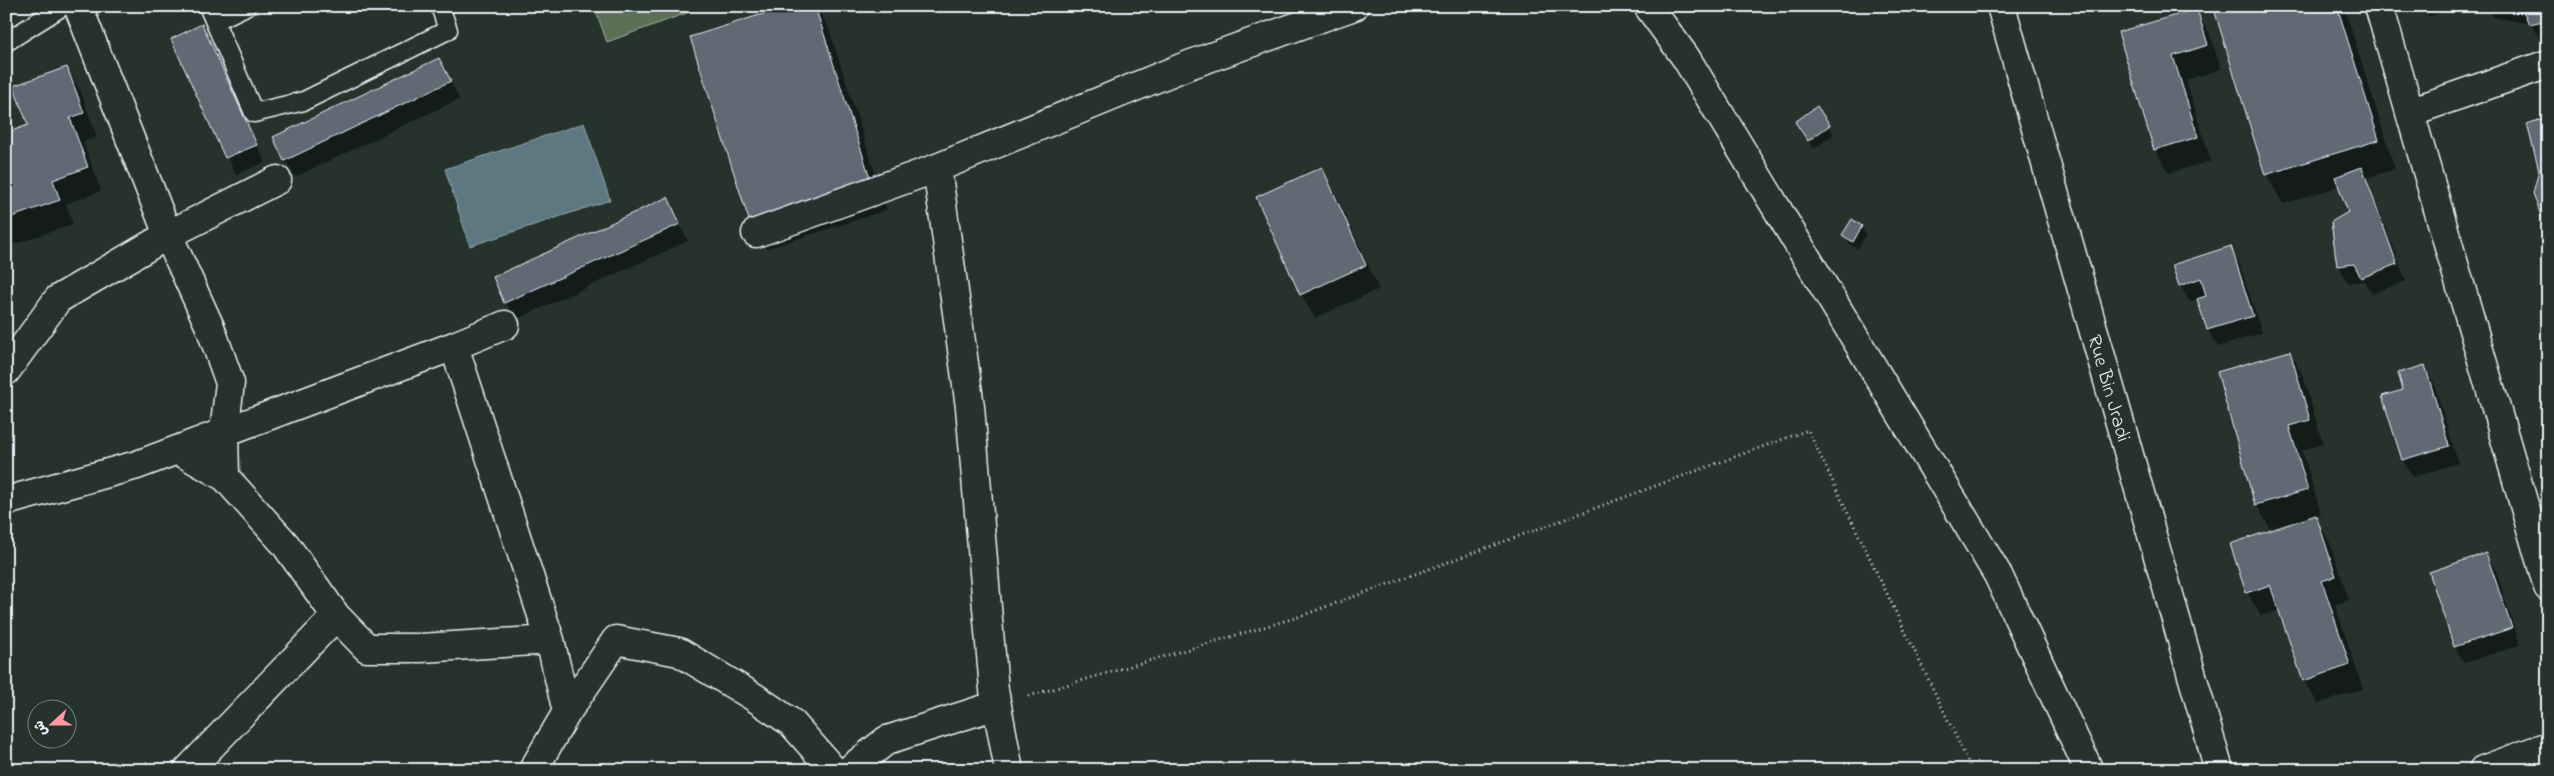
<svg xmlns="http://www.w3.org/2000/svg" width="2554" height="776" font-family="'Indie Flower','Playpen Sans Arabic',sans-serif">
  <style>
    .green { fill: #5b7054; stroke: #a2b0a6 }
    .water { fill: #5d7881; stroke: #95a8b1 }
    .shadow { fill: #0007 }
    .building { fill: #5e6a74; stroke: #e8f1f8 }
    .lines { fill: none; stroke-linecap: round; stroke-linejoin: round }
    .service-casing { stroke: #e8f1f8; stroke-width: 21 }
    .minor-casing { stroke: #e8f1f8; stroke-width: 31 }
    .path { stroke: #e8f1f8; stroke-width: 3; stroke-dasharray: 1 4; stroke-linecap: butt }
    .service { stroke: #26332d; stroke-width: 18 }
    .minor { stroke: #26332d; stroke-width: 28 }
    .labels { text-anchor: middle; stroke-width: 5; stroke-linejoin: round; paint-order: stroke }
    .street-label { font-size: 20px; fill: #e8f1f8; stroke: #26332d }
  </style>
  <rect width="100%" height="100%" fill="#26332d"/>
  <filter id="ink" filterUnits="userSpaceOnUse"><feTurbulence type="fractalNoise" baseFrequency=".02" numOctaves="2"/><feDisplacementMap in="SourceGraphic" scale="10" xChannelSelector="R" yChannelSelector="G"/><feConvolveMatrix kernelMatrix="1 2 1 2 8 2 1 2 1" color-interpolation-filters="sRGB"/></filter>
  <g filter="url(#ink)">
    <path class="green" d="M594,6H706L607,42Z"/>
    <path class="water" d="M584,123L610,200L470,246L445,169Z"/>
    <path class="shadow" d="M792,6H816L829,29L887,210L766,249L750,220Z
      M2214,6H2344L2395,169L2367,178L2406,281L2372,294L2364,281L2348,283L2339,266L2350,212L2340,186L2283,204L2266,174Z
      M2424,6H2458L2429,17Z
      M2487,6H2548V53L2531,24L2493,17Z
      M2196,10L2210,34L2221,69L2186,80L2211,161L2169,173L2155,149L2120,33Z
      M202,26L265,162L236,175L173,39Z
      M67,68L81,92L97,137L83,142L101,191L66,204L73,224L6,247V134L29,126Z
      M448,76L459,99L295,177L285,160Z
      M1829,126L1834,134L1814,149L1801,131Z
      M1321,168L1335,192L1379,289L1315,318L1301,295L1257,197Z
      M667,199L688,241L515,320L494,277Z
      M1862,227L1866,235L1858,249L1849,244L1844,235Z
      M2230,248L2240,265L2262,333L2218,347L2208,330L2198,299L2190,302L2180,285Z
      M2290,352L2303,376L2323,444L2302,450L2321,514L2315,515L2329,541L2349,600L2335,605L2363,689L2318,704L2304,681L2280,610L2261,616L2247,592L2300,522L2299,520L2270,528L2256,504Z
      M2425,366L2434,383L2458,463L2413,477L2403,460L2404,391Z
      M2486,554L2496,571L2520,645L2464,663L2455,646Z"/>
    <path class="building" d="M788,6H815L871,181L749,220L690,37Z
      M2213,6H2337L2379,140L2265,175Z
      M2521,6H2548V20L2529,24Z
      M2197,9L2208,45L2173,56L2198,137L2154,150L2118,32Z
      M202,24L257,145L225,158L171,39Z
      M439,58L451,81L284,161L273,137Z
      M67,67L84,113L70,118L88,167L53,180L60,200L6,219V133L28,125L13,86Z
      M1817,106L1830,125L1808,141L1795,122Z
      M2548,117V236L2533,193L2539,170L2527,124Z
      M1322,167L1366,265L1300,295L1256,197Z
      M2362,167L2397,264L2361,278L2354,264L2337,266L2331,222L2348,212L2335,177Z
      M668,197L680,224L504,303L493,277Z
      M1852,219L1862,226L1853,242L1842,235Z
      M2231,246L2253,316L2207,330L2197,299L2206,296L2201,278L2179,286L2172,265Z
      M2290,351L2310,420L2289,426L2308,490L2255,505L2217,372Z
      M2425,365L2449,446L2402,460L2382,396L2403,390L2398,373Z
      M2316,515L2336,576L2322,581L2350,665L2303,681L2270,585L2246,593L2230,544Z
      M2486,553L2512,628L2454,647L2429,572Z"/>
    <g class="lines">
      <g class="service-casing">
        <path id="service" d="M208,6L254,113L304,101L448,30L440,6
          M215,21L246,6
          M6,42L63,6"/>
      </g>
      <g class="minor-casing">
        <path id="minor" d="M78,6L168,235L210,327L230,383L224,432L225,477
          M1648,6L1686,58L1998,575L2089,770
          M2001,6L2219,770
          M2379,6L2548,587
          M2410,112L2548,64
          M937,168L970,407L994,690L1009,770
          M756,233L937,168L1186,66L1354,6
          M454,346L550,640
          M6,371L58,299L168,235L277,180
          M178,450L225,477L285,544L336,616L367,648H421L550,640L567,712
          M6,501L137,465L454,346L505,325
          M188,770L336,616
          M533,770L567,712L616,640L679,652L754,697L792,723L833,770
          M849,770L887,740L997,705
          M2483,770L2548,746"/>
      </g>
      <path class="path" d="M1029,696L1298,617L1808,430L1972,770"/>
      <use href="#service" class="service"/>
      <use href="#minor" class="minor"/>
    </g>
  </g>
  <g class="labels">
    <g class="street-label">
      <text transform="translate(2110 388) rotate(74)" y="7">Rue Bin Jradi</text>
    </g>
  </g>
  <rect width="2554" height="776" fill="none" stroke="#26332d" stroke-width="25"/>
  <rect x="12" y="12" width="2529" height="751" fill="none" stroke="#e8f1f8" stroke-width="2" filter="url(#ink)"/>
  <g transform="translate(52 724) rotate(249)"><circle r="24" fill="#26332d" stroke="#747f7e"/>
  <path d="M0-4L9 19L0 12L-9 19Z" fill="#ff9aa2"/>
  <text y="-8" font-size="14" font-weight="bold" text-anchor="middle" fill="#e8f1f8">ش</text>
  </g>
</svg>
